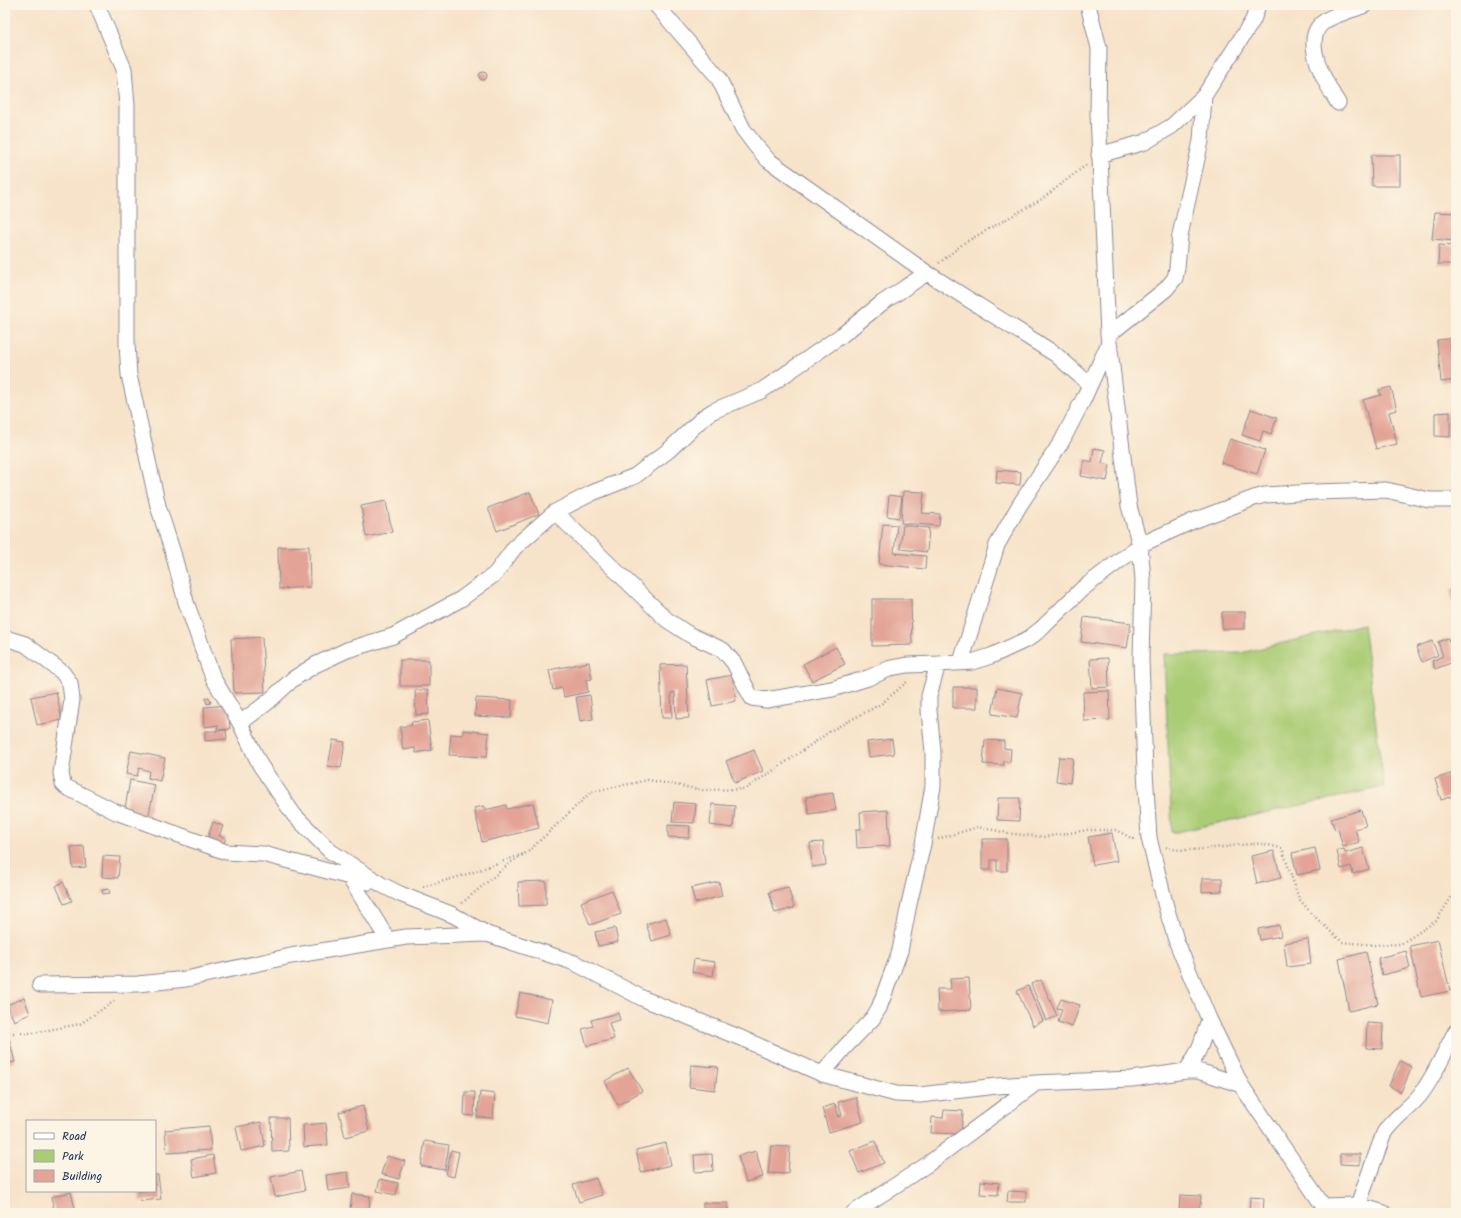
<svg xmlns="http://www.w3.org/2000/svg" width="1461" height="1218" font-family="Kalam,sans-serif">
  <style>
    .green { fill: #aacc75; stroke: #627e6a }
    .building { fill: #e3a497 }
    .lines { fill: none; stroke-linecap: round; stroke-linejoin: round }
    .street-casing { stroke: #898994; stroke-width: 17 }
    .path { stroke: #898994; stroke-width: 2.5; stroke-dasharray: 1 3; stroke-linecap: butt }
    .street { stroke: #fff; stroke-width: 15 }
  </style>
  <rect width="100%" height="100%" fill="#fcf5e5"/>
  <filter id="ink" filterUnits="userSpaceOnUse"><feTurbulence type="fractalNoise" baseFrequency=".025" numOctaves="2"/><feDisplacementMap in="SourceGraphic" scale="8" xChannelSelector="R" yChannelSelector="G"/><feConvolveMatrix kernelMatrix="1 2 1 2 8 2 1 2 1" color-interpolation-filters="sRGB"/></filter>
  <filter id="wash" filterUnits="userSpaceOnUse"><feTurbulence type="fractalNoise" baseFrequency=".012" numOctaves="4" result="noise"/><feDisplacementMap in="SourceGraphic" scale="16" xChannelSelector="R" yChannelSelector="G"/><feGaussianBlur stdDeviation="0.9" result="paint"/><feColorMatrix in="noise" values="0 0 0 0 0 0 0 0 0 0 0 0 0 0 0 0 0 1.4 0 .05"/><feComposite in="paint" operator="in"/></filter>
  <g filter="url(#wash)">
    <rect width="100%" height="100%" fill="#f7e3c9"/>
    <path class="green" d="M1363,624L1384,787L1172,833L1164,654L1241,653Z"/>
    <g id="blocks">
      <path class="building" d="M479 76a4 4 0 1 1 8 0a4 4 0 1 1-8 0Z
        M1371,155H1400V186H1372Z
        M1435,212L1456,213L1455,241L1432,239Z
        M1439,245L1454,246L1453,264H1438Z
        M1456,338V380L1441,382L1437,340Z
        M1391,387L1397,410L1389,412L1397,444L1376,449L1363,400L1381,395L1379,390Z
        M1251,409L1277,418L1271,434L1263,431L1260,441L1242,435Z
        M1450,412V437L1435,436V413Z
        M1230,439L1265,450L1257,474L1221,463Z
        M1094,448L1105,450L1102,463L1110,465L1107,481L1081,476L1084,460L1092,462Z
        M1456,448V475H1455L1453,449Z
        M997,470L1021,472L1020,485L996,483Z
        M903,491L924,492L922,513L940,514L939,526L901,523Z
        M530,492L539,514L497,531L488,508Z
        M889,495L902,497L899,518L887,516Z
        M386,501L392,532L366,537L361,506Z
        M883,524L897,525L894,553L926,556L925,569L879,564Z
        M903,525L929,528L927,552L900,549Z
        M309,546L310,587L279,589L278,547Z
        M1456,588V601H1453L1450,590Z
        M872,599H911L912,645L872,646Z
        M1222,612H1245V629H1222Z
        M1084,617L1131,623L1127,648L1081,642Z
        M262,637L265,692L234,693L231,639Z
        M1448,638L1456,661L1435,669L1432,661L1443,656L1438,642Z
        M1432,641L1438,655L1422,662L1416,647Z
        M836,647L845,664L812,681L803,664Z
        M1108,658L1109,687L1092,688L1090,659Z
        M400,660H429V686H400Z
        M589,662L592,679L586,680L588,692L564,697L562,688L553,690L549,670Z
        M686,664L689,718L676,719L675,692L671,693L672,718H662L660,665Z
        M732,675L736,701L712,706L707,680Z
        M953,687H977V708H953Z
        M997,688L1022,693L1017,718L992,714Z
        M415,690H428L429,714L416,715Z
        M1109,691L1110,720L1084,721L1083,692Z
        M56,692L62,720L37,725L31,697Z
        M590,695L593,719L580,721L576,697Z
        M209,697L211,703L207,704L205,698Z
        M476,698L512,700L511,718L475,716Z
        M228,705L230,729L219,730H226L227,739L205,741V731H217L218,725L205,727L204,707Z
        M428,720L432,750L416,753L415,748L403,750L400,727L412,725L411,722Z
        M463,730L489,733L487,757L449,755L451,734L463,735Z
        M892,739L894,754L869,757L867,742Z
        M333,740L345,742L341,768L328,766Z
        M985,740L1004,741V748L1011,749L1010,762L1004,761V765L983,764Z
        M754,750L763,771L735,783L726,761Z
        M131,751L165,758L160,781L148,778L149,771L139,768L137,776L126,774Z
        M1059,757L1073,758L1070,783L1056,781Z
        M1456,772V795L1441,800L1435,779Z
        M130,780L155,785L148,818L124,814Z
        M833,793L836,810L809,814L806,797Z
        M998,798H1020L1019,821L997,820Z
        M674,802L696,804L694,823L672,822Z
        M533,803L539,828L482,842L474,808L484,806L485,810L506,805L507,809Z
        M712,804L735,806L733,828L710,825Z
        M888,810L890,846L857,848L856,829H861L860,812Z
        M1361,810L1366,826L1355,829L1359,842L1343,847L1338,829L1335,830L1331,819Z
        M213,822L223,826L219,836L226,838L222,848L206,843Z
        M668,825L690,826L689,838L668,837Z
        M1112,833L1117,861L1093,865L1088,837Z
        M982,839H1007V871H997V860H991V870H982Z
        M823,842L826,865L812,867L810,843Z
        M84,846L86,867L73,868L71,847Z
        M1315,848L1320,870L1297,875L1292,853Z
        M1363,848L1369,869L1353,874L1351,866L1341,869L1337,851L1344,849L1345,853Z
        M1274,851L1281,878L1257,884L1251,856Z
        M103,856L120,857L118,878L102,877Z
        M1202,878H1222V891L1202,892Z
        M546,881V905L519,906L518,882Z
        M63,882L72,901L64,904L56,886Z
        M719,882L722,896L695,903L691,888Z
        M788,887L794,908L775,913L769,892Z
        M109,889L110,893L103,894L102,890Z
        M612,890L621,914L590,925L581,902Z
        M666,918L671,935L652,941L646,924Z
        M1279,925L1281,936L1260,940L1258,929Z
        M615,928L618,942L598,946L595,932Z
        M1308,939L1311,964L1287,967L1284,943Z
        M1438,940L1450,991L1421,997L1410,946Z
        M1453,941H1456V956L1455,957Z
        M1406,951L1410,968L1382,975L1378,958Z
        M1366,952L1378,1004L1349,1011L1339,959Z
        M694,959L715,962L713,976L692,972Z
        M969,978L971,1010L938,1012L937,989H951L950,979Z
        M1041,980L1057,1016L1046,1021L1031,984Z
        M1028,986L1043,1021L1033,1026L1017,991Z
        M520,993L552,1000L548,1023L515,1016Z
        M24,998L30,1014L14,1021L7,1005Z
        M1061,999L1080,1005L1072,1027L1058,1022L1062,1009L1057,1008Z
        M618,1013L620,1020L609,1023L614,1039L587,1046L582,1029L593,1026L591,1020Z
        M1367,1023L1383,1024L1382,1049L1366,1048Z
        M9,1038L15,1062L5,1064V1039Z
        M1400,1061L1412,1067L1401,1092L1389,1086Z
        M691,1065L718,1067L715,1090L689,1087Z
        M628,1068L642,1091L618,1105L605,1081Z
        M465,1092H475L474,1116L464,1115Z
        M480,1092L495,1094L493,1118L477,1117Z
        M856,1097L863,1122L829,1132L822,1108L835,1104L838,1117L842,1115L838,1102Z
        M363,1106L369,1131L345,1137L339,1112Z
        M944,1110L963,1111L961,1134L931,1133L932,1117L943,1118Z
        M271,1118H288L289,1151L272,1152Z
        M261,1122L265,1146L241,1151L236,1127Z
        M326,1123L328,1145L304,1147L303,1125Z
        M209,1126L211,1150L167,1153L165,1130Z
        M425,1141L449,1145L445,1170L421,1166Z
        M875,1141L884,1163L859,1173L850,1151Z
        M666,1143L671,1165L641,1172L636,1150Z
        M771,1146L790,1147L788,1174L768,1173Z
        M451,1150L459,1152L454,1177L446,1175Z
        M756,1151L763,1177L746,1182L738,1156Z
        M712,1154L713,1171L695,1172L694,1155Z
        M1340,1154H1360V1165L1340,1164Z
        M213,1155L216,1173L194,1177L191,1159Z
        M387,1156L405,1161L399,1179L381,1174Z
        M301,1171L305,1191L275,1197L271,1177Z
        M348,1172L350,1188L328,1191L326,1175Z
        M155,1175H158L161,1199L140,1201L139,1191H155Z
        M596,1178L602,1195L579,1202L573,1185Z
        M380,1179L398,1183L396,1195L377,1191Z
        M981,1181L999,1183L998,1195L980,1194Z
        M1008,1191L1026,1192V1202H1007Z
        M71,1192L76,1213H55L51,1197Z
        M352,1194L370,1196L369,1212L350,1210Z
        M1180,1195L1201,1196L1199,1213H1179Z
        M1250,1197L1264,1198L1263,1213H1249Z
        M703,1203H728V1213H703Z"/>
    </g>
  </g>
  <g filter="url(#ink)">
    <use href="#blocks" fill-opacity="0" stroke="#898994" stroke-width="1"/>
    <g class="lines">
      <g class="street-casing">
        <path id="street" d="M97,5L124,69L127,106V343L129,375L158,506L173,553L186,602L213,678L240,723L260,765L294,815L330,851L382,885L400,894L453,915L487,934L575,963L644,999L741,1038L822,1074L896,1094L920,1095L997,1086L1036,1083L1132,1079L1186,1071H1197L1208,1074L1241,1085
          M656,5L718,77L743,129L755,145L768,160L927,273L1055,354L1089,384
          M1088,5L1099,48L1098,114L1108,334L1129,506L1140,545L1143,580L1141,659L1145,771L1149,838L1166,907L1177,943L1209,1019L1241,1085L1328,1213
          M1338,103C1326,84 1299,38 1325,21C1333,15 1355,9 1365,5
          M1099,155L1145,142L1172,126L1204,96
          M1108,334L1116,329L1166,289L1175,278L1177,268L1180,235L1201,141L1204,96L1253,20L1258,5
          M555,512L667,620L690,635L723,650L734,663L749,693L752,698L766,700L832,689L868,678L891,668L907,665L938,664L972,662L991,656L1028,639L1041,629L1082,589L1140,545L1193,521L1254,498L1265,495L1314,492L1386,490L1429,500H1456
          M5,638L25,644L62,672L70,683L72,700L61,773L63,784L66,787L116,812L226,852L263,854L369,882
          M961,662L997,545L1019,506L1062,441L1083,400L1109,343
          M240,723L268,702L293,679L315,665L347,650L393,636L461,599L495,574L515,547L555,512L592,493L635,476L669,450L705,416L713,411L761,391L842,335L882,303L927,273
          M346,872L388,940
          M40,985L138,984L186,979L291,956L406,937L486,934
          M1186,1071C1199,1054 1203,1039 1209,1019
          M822,1074L845,1047L873,1018L879,1008L900,951L909,904L923,844L933,786V752L929,710V696L938,664
          M1323,1206L1357,1205L1384,1213
          M853,1213L928,1164L1036,1083
          M1355,1213L1384,1133C1393,1118 1409,1109 1420,1095C1435,1076 1444,1052 1456,1031"/>
      </g>
      <path class="path" d="M939,263L964,243L1042,199L1086,165
        M938,839L978,827L1013,834L1045,837L1087,830H1116L1135,840
        M1166,847C1182,855 1235,844 1255,844C1264,843 1274,847 1282,848L1299,899L1313,915L1342,942L1374,945L1401,944L1436,921L1456,890
        M423,887L468,874L523,854
        M462,903L510,863L529,851L591,792L648,780L702,790L745,789L789,760L832,730L881,704L908,681
        M5,1033H33L80,1024L116,1000"/>
      <use href="#street" class="street"/>
    </g>
  </g>
  <rect width="1461" height="1218" fill="none" stroke="#fcf5e5" stroke-width="20"/>
  <rect x="26" y="1120" width="130" height="72" fill="#fcf5e5" stroke="#a2a6af"/>
  <rect x="34" y="1133" width="20" height="6" fill="#ffffff" stroke="#a2a6af"/>
  <text x="62" y="1140" font-size="12" fill="#1b2f5e">Road</text>
  <rect x="34" y="1150" width="20" height="12" fill="#aacc75" stroke="#a2a6af"/>
  <text x="62" y="1160" font-size="12" fill="#1b2f5e">Park</text>
  <rect x="34" y="1170" width="20" height="12" fill="#e3a497" stroke="#a2a6af"/>
  <text x="62" y="1180" font-size="12" fill="#1b2f5e">Building</text>
</svg>
